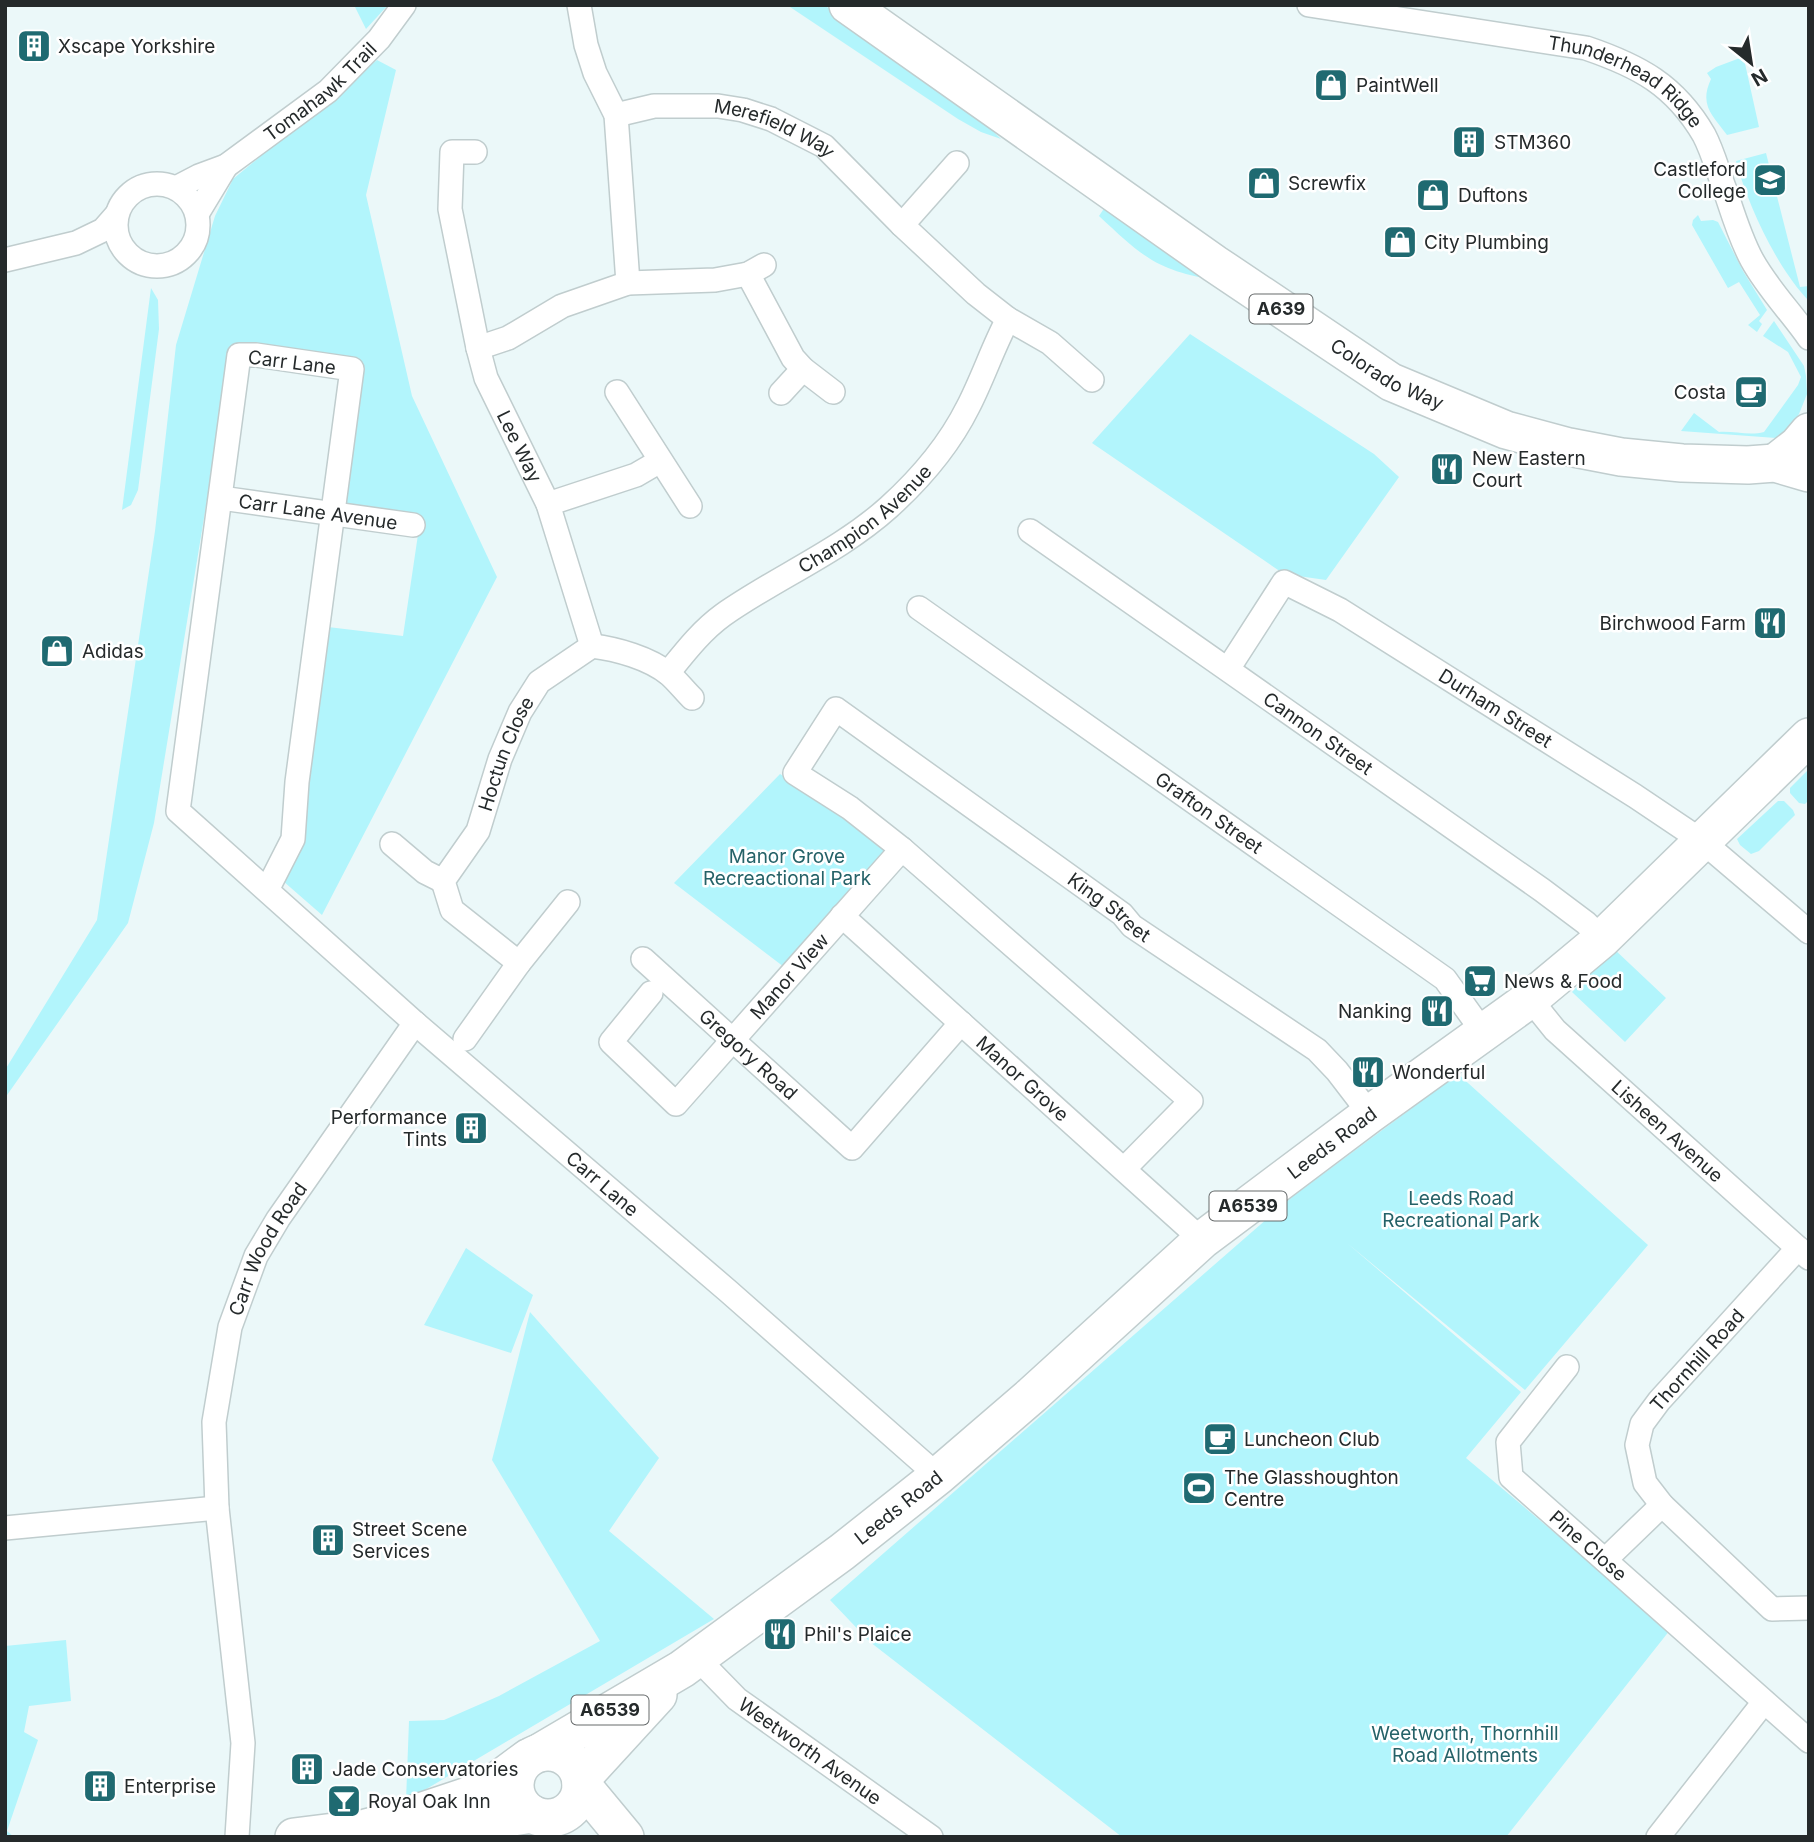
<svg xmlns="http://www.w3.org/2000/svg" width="1814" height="1842" font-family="Inter,sans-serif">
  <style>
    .green { fill: #b2f5fc }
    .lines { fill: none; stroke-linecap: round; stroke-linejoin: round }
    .street-casing { stroke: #c0cdce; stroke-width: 26 }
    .primary-casing { stroke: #c0cdce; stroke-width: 40 }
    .street { stroke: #fff; stroke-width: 23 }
    .primary { stroke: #fff; stroke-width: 37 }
    .labels { text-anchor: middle; stroke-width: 5; stroke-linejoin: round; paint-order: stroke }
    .shield { fill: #fff; stroke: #666a6b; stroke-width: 2 }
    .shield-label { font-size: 18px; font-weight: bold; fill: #252a2b }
    .poi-label { font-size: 19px; fill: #252a2b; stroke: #fff; text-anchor: start }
    .street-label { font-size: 19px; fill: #252a2b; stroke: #fff }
    .park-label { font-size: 19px; fill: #256268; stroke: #fff }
  </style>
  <rect width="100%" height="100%" fill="#ebf8f9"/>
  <path class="green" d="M354,5H388L366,29Z
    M787,5H824L965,103L1001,139L981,132L958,119Z
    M1740,58L1744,59L1759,127L1727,135C1712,115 1699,105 1711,79L1707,73L1716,67Z
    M377,60L396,70L366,195L412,396L497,577L322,915L283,881L328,627L403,636L420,521L345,505L362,363L232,347L154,823L128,923L5,1098V1070L97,920L155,531L176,345L215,216L233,179Z
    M1766,153L1800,287L1809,286V301C1777,268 1748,206 1736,161Z
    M1107,204L1214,280C1155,270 1141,255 1099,216Z
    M1698,215L1701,221L1713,220L1718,222L1743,271L1767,310L1759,321L1762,324L1757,332L1748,325L1760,315L1739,282L1728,288L1692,225L1693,220Z
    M151,288L158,300L159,329L138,490L131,505L122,510Z
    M1774,321L1804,366L1806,376L1807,394L1799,414L1789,429L1776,438L1681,431L1694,413L1719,432C1734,431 1750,436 1764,432L1798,385L1801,377L1788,352L1763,336Z
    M1190,334L1374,454L1399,477L1326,580L1284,574L1092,443Z
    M1809,769V800L1805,804L1799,803L1790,793V788Z
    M780,774L844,811L897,849L788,970L674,883Z
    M1778,801H1784L1793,810L1795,815L1759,851L1751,854L1740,845L1737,839Z
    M1613,948L1666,998L1625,1042L1572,992Z
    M1458,1074L1648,1245L1525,1390L1347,1243L1521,1392L1466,1458L1670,1630L1506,1837H1122L870,1642L830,1600L1292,1197Z
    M466,1248L533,1295L511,1353L424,1325Z
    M530,1312L659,1458L609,1531L714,1619L406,1801L409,1721L444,1720L499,1696L600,1641L492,1460Z
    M66,1640L71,1701L29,1706L24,1732L38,1740L7,1831L14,1837H5V1646Z"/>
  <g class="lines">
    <g class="street-casing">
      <g id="street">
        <path d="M579,5L586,45L595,73L616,115L628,283"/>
        <path id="s1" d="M1309,5L1586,48C1639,66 1675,85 1704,135C1713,152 1718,172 1725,190C1733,214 1740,238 1752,260C1768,289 1791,312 1809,338"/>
        <path id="s2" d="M616,115L654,106H718L743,110L771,119L824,146L902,225L976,294L1008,319L1050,343L1092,380"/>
        <path id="s3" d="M475,152H452L450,209L478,348L486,378L548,504L592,646"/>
        <circle cx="157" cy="225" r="41"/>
        <path id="s4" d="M176,188L199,176L226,166L328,91L379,39L404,5"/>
        <path d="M197,214L226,166"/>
        <path d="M902,225L957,163"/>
        <path d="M5,260L76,243L103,230L117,214"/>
        <path d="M748,274L793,358L803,369L833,392"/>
        <path d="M478,348L508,338L562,306L628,283L715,280L748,274L764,265"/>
        <path d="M617,392L690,506"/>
        <path d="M781,393L803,369"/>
        <path id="s5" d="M221,498L413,525"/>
        <path d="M548,504L636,475L660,461"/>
        <path id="s6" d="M1030,531L1542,890L1586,923L1602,939"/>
        <path id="s7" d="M919,608L1445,979L1483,1032"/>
        <path d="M592,646C617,649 649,658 669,674C677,681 684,690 692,698"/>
        <path id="s8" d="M1228,669L1284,582L1340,610L1635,796L1702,841L1809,932"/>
        <path id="s9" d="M668,673C685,652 701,631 723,615C777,577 839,552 889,507C921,478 949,445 968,407C983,378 993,347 1008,319"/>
        <path d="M392,844L425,872L443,881"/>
        <path id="s10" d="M267,890L293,839L297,782L352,369L256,355H239L178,811L415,1023L728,1291L938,1476"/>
        <path id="s11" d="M842,916L1202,1240"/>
        <path id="s12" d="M643,959L852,1148L961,1023"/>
        <path id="s13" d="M519,963L452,910L443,881L478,831L500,759L520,712L539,682L592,646"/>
        <path id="s14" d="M651,993L611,1042L676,1104L902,849"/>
        <path id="s15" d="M1530,999L1555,1030L1809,1258"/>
        <path d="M465,1039L519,963L568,902"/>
        <path id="s16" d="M1124,1169L1191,1101L902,849L850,808L795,773L836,709L1122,914L1132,926L1317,1050L1337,1071L1370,1114"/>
        <path d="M1798,1248L1659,1401L1642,1424L1637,1445L1645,1483L1662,1505L1772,1609L1809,1608"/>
        <path id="s17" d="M1567,1367L1508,1442L1511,1477L1809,1741"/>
        <path d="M5,1528L217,1508"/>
        <path d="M1605,1560L1662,1505"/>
        <path id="s18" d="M697,1658L737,1699L931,1837"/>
        <path id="s19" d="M237,1837L243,1743L217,1508L214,1422L230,1327L256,1256L278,1219L415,1023"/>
        <path d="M1658,1837L1764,1702"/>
      </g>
    </g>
    <g class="primary-casing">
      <g id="primary">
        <path id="s20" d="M848,5L1215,264L1391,382L1506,430L1569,447L1621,457L1682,463L1748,465L1775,463L1809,473"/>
        <path d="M1775,463L1798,445L1809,432"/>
        <circle cx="548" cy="1785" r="33"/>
        <path id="s21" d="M539,1753L682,1669L842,1552L938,1476L1032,1395L1202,1240L1370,1114L1530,999L1602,939L1809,737"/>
        <path d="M581,1779L658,1695"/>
        <path d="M581,1784L625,1837"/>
        <path d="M416,1823H476L532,1814"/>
        <path d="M294,1837L366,1828L390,1822L468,1796L497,1781L528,1758"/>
      </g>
    </g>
    <use href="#street" class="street"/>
    <use href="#primary" class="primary"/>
  </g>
  <defs>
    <g id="building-square" transform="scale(1.75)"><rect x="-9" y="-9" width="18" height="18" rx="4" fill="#1f6a71" stroke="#fff"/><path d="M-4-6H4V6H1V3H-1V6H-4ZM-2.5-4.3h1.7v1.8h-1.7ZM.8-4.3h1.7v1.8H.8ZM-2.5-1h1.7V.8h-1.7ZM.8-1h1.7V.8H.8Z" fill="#fff"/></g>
    <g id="shop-square" transform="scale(1.75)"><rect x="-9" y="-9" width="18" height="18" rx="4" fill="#1f6a71" stroke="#fff"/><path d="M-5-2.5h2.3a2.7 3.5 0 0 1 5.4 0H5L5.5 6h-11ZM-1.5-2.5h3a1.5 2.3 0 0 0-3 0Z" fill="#fff"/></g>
    <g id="university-square" transform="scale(1.75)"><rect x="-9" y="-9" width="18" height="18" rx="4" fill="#1f6a71" stroke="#fff"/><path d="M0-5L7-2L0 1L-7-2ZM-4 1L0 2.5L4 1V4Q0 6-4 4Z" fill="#fff"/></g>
    <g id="cafe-square" transform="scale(1.75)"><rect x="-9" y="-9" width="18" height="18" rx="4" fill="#1f6a71" stroke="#fff"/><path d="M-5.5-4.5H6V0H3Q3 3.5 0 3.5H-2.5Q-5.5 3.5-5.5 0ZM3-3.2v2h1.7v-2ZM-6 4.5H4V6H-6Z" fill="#fff"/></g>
    <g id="restaurant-square" transform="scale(1.75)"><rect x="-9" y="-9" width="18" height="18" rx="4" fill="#1f6a71" stroke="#fff"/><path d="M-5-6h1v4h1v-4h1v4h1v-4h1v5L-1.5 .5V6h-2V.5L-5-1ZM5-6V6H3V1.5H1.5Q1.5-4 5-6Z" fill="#fff"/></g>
    <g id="supermarket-square" transform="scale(1.75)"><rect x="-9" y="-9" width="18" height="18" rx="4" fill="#1f6a71" stroke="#fff"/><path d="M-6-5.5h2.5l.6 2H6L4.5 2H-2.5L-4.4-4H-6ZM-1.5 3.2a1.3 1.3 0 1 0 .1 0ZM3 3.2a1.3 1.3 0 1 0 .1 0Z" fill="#fff"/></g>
    <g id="stadium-square" transform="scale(1.75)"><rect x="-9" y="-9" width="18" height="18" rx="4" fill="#1f6a71" stroke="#fff"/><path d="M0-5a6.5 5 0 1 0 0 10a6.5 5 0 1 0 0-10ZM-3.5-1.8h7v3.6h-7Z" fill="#fff"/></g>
    <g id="bar-square" transform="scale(1.75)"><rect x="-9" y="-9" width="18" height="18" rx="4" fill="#1f6a71" stroke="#fff"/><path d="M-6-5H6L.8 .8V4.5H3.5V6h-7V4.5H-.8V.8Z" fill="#fff"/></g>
  </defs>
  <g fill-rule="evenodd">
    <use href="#building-square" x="34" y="46"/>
    <use href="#shop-square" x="1331" y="85"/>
    <use href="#building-square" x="1469" y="142"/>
    <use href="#university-square" x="1770" y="180"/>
    <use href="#shop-square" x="1264" y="183"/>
    <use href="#shop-square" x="1433" y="195"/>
    <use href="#shop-square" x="1400" y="242"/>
    <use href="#cafe-square" x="1751" y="392"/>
    <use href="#restaurant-square" x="1447" y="469"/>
    <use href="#restaurant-square" x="1770" y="623"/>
    <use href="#shop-square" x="57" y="651"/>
    <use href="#supermarket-square" x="1480" y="981"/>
    <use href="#restaurant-square" x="1437" y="1011"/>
    <use href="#restaurant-square" x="1368" y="1072"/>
    <use href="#building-square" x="471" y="1128"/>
    <use href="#cafe-square" x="1220" y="1439"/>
    <use href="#stadium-square" x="1199" y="1488"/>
    <use href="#building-square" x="328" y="1540"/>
    <use href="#restaurant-square" x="780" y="1634"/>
    <use href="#building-square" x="307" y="1769"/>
    <use href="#building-square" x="100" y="1786"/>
    <use href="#bar-square" x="344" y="1801"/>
  </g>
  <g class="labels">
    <g class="shield">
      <rect x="1249.5" y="294.5" width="63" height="29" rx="5"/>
      <rect x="1209.5" y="1191.5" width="77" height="29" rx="5"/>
      <rect x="571.5" y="1695.5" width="77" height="29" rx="5"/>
    </g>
    <g class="shield-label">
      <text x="1281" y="315">A639</text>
      <text x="1248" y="1212">A6539</text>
      <text x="610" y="1716">A6539</text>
    </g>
    <g class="poi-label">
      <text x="58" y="53">Xscape Yorkshire</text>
      <text x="1356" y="92">PaintWell</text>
      <text x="1494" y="149">STM360</text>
      <text x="1746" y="176" text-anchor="end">Castleford<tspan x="1746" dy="22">College</tspan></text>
      <text x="1288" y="190">Screwfix</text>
      <text x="1458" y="202">Duftons</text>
      <text x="1424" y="249">City Plumbing</text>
      <text x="1726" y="399" text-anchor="end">Costa</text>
      <text x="1472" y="465">New Eastern<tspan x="1472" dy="22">Court</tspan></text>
      <text x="1746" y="630" text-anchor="end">Birchwood Farm</text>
      <text x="82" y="658">Adidas</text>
      <text x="1504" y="988">News &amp; Food</text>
      <text x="1412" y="1018" text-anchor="end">Nanking</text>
      <text x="1392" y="1079">Wonderful</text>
      <text x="447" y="1124" text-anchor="end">Performance<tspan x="447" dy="22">Tints</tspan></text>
      <text x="1244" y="1446">Luncheon Club</text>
      <text x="1224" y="1484">The Glasshoughton<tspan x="1224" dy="22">Centre</tspan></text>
      <text x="352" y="1536">Street Scene<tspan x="352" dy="22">Services</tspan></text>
      <text x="804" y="1641">Phil's Plaice</text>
      <text x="332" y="1776">Jade Conservatories</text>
      <text x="124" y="1793">Enterprise</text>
      <text x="368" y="1808">Royal Oak Inn</text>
    </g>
    <g class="street-label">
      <text dy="7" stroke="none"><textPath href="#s1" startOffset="331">Thunderhead Ridge</textPath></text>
      <text dy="7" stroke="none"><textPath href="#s4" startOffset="175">Tomahawk Trail</textPath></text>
      <text dy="7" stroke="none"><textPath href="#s2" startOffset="164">Merefield Way</textPath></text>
      <text transform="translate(292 362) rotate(7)" y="7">Carr Lane</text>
      <text dy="7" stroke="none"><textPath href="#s20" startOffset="654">Colorado Way</textPath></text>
      <text dy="7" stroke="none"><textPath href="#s3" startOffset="329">Lee Way</textPath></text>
      <text dy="7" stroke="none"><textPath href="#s5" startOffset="98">Carr Lane Avenue</textPath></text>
      <text dy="7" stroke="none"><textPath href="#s9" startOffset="252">Champion Avenue</textPath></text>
      <text dy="7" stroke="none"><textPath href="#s8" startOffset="350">Durham Street</textPath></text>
      <text dy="7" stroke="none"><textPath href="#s6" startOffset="352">Cannon Street</textPath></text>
      <text dy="7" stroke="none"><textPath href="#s13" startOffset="259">Hoctun Close</textPath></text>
      <text dy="7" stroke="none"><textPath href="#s7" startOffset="355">Grafton Street</textPath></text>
      <text dy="7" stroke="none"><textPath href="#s16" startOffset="1024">King Street</textPath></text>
      <text dy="7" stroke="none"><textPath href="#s14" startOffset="324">Manor View</textPath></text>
      <text dy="7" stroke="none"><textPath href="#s12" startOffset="142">Gregory Road</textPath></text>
      <text dy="7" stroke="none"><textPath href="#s11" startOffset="243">Manor Grove</textPath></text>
      <text dy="7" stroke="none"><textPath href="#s15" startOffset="191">Lisheen Avenue</textPath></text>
      <text dy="7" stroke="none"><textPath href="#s21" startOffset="1003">Leeds Road</textPath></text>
      <text dy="7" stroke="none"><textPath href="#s10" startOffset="1670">Carr Lane</textPath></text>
      <text dy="7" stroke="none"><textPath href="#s19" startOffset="600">Carr Wood Road</textPath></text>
      <text transform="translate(1697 1360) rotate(-48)" y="7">Thornhill Road</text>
      <text dy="7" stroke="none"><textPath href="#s21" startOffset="436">Leeds Road</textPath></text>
      <text dy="7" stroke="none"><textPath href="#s17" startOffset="234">Pine Close</textPath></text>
      <text dy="7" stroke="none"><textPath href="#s18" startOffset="147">Weetworth Avenue</textPath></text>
    </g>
    <g class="park-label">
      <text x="787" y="863">Manor Grove<tspan x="787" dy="22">Recreactional Park</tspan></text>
      <text x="1461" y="1205">Leeds Road<tspan x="1461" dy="22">Recreational Park</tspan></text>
      <text x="1465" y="1740">Weetworth, Thornhill<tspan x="1465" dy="22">Road Allotments</tspan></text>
    </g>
  </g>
  <rect width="1814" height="1842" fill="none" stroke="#252a2b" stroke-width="14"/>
  <g transform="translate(1751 63) rotate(150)" stroke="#ffffff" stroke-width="5" paint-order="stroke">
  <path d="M0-5L12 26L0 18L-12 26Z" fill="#252a2b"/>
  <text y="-10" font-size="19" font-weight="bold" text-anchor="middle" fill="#252a2b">N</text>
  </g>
</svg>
